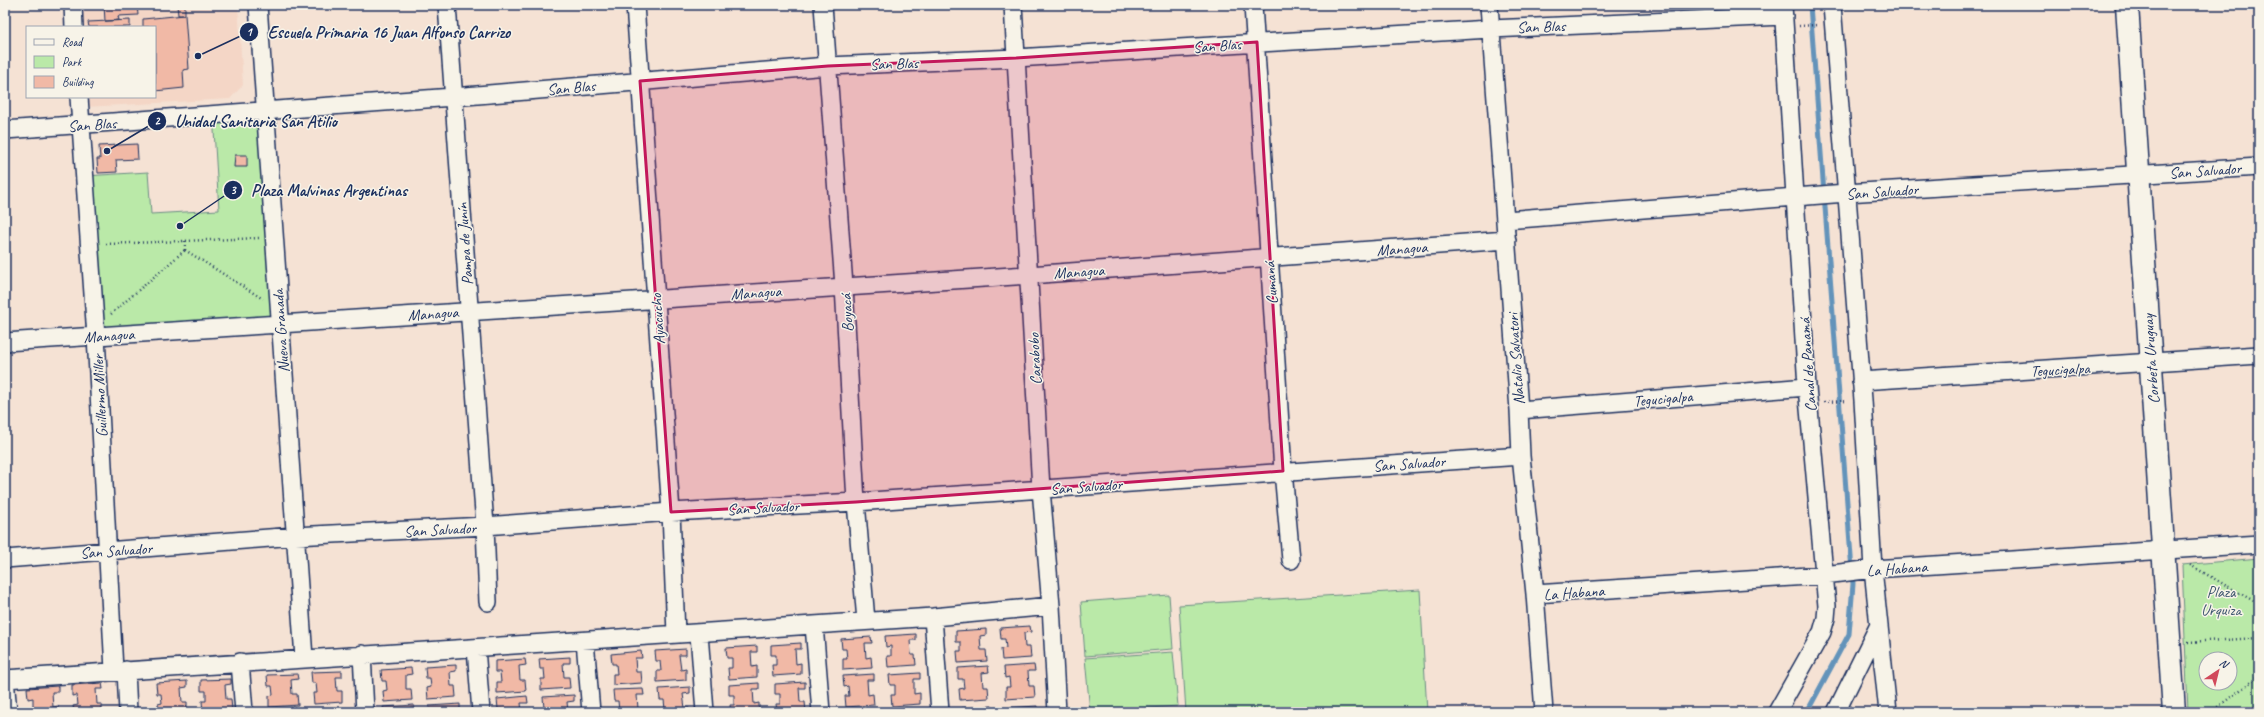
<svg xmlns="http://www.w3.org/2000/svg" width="2264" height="717" font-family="Caveat,sans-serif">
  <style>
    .built { fill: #f4d6c6 }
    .green { fill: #bae9a8; stroke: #6a8c83; fill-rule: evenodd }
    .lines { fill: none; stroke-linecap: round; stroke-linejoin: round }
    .stream { stroke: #6493ba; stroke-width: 5 }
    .building { fill: #f1b9a6; stroke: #1b2f5e }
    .street-casing { stroke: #1b2f5e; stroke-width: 20 }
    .secondary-casing { stroke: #1b2f5e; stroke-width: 25 }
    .path { stroke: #1b2f5e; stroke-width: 2.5; stroke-dasharray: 1 3; stroke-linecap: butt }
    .street { stroke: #f7f3e8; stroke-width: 17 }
    .secondary { stroke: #f7f3e8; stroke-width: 22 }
    .marked { fill: #c2185b; fill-opacity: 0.2; stroke: #c2185b; stroke-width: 3; stroke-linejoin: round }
    .labels { text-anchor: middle; stroke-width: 3; stroke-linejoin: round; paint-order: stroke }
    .street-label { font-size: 16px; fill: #1b2f5e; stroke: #f7f3e8 }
    .park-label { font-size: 16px; fill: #3b546d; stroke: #f7f3e8 }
    .leader { fill: none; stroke: #1b2f5e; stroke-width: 1.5 }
    .callout-dot { fill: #1b2f5e; stroke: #f7f3e8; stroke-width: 1.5 }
    .mark-label { font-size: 12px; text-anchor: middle; font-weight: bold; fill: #fff }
    .callout-label { font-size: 17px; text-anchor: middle; font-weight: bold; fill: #1b2f5e; stroke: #f7f3e8; stroke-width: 3; stroke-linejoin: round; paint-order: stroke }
  </style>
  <rect width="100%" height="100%" fill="#f5e2d4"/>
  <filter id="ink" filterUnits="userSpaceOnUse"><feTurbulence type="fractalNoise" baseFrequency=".025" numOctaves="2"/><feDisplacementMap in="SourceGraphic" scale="8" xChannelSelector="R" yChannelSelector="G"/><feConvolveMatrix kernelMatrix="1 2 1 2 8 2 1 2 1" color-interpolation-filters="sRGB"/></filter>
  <g filter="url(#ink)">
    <path class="built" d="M79,5H238L243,85L230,99L85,107V97H155V27H81Z"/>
    <path class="green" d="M265,111L279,324L96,336L85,176L148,172L151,214L219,210L213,114Z
      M2259,558V712H2188L2182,565ZM2206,659H2230V683H2206Z
      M1420,590L1427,712H1186L1179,605Z
      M1169,595L1173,649L1085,656L1081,602Z
      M1173,652L1178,706L1090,712L1085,658Z"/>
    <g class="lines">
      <path class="stream" d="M1807,712L1849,634L1853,584L1810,5"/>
    </g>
    <path class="building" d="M104,5H137L138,15L118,16L119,20L105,21Z
      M177,5H185V15H178Z
      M185,15L189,69L183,70L184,88L155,91V27H143V19Z
      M130,20V27H89L88,22Z
      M137,144L138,159L116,160L117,172L98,173L97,159H100L99,146Z
      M235,155H247V167H234Z
      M1030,626L1031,632L1024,633L1025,647H1030L1031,658L1002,660L1001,649L1006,648L1005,639H1001L1000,628Z
      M986,629V635L980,636L981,650H986L987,661L958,663L957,651H961V642H956V631Z
      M916,634V640H910L911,655H915L916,665L888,667L887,656H891V646L886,647L885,636Z
      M871,637L872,643H865L866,658L871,657L872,668L843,670V659H847L846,649H842L841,639Z
      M801,643V649H795L796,664L801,663V674L773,676L772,665H776V655H771V645Z
      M757,646V652H751L752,667L757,666V677L729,679L728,668H732V658H727L726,648Z
      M686,649V655H679L681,670L686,669V680L657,682V671H661L660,661H656L655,651Z
      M641,651L642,658H635L636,672H641L642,683L613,685V674H617L616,664H612L611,654Z
      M570,657V663H563L564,677H569L570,688L541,690V679H545L544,669H540L539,659Z
      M525,659L526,665L519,666L520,680H525L526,691L497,693V682H501L500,672H495V661Z
      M456,665V671L450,672L451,686H455L456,697L428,699L427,688L431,687L430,678H426L425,667Z
      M1034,665L1035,671H1028L1029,686H1034L1035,697L1006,699V687H1010L1009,677L1005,678L1004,667Z
      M988,666L989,672L982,673L983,687H988L989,698L960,700L959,689L964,688L963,679H958V668Z
      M411,668L412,674L406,675V689H411L412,700L384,702L383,691L387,690L386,681H382L381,670Z
      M342,671V677H336L337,691H342V702L314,704L313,693H317L316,683H312L311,672Z
      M920,673V679H914V694L920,693V704L892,706L891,695H895V685H890L889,675Z
      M297,674L298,679L291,680L292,694H297L298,705L269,707V696L273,695L272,686H268L267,675Z
      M874,674V680H867L868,695L873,694L874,705L846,707L845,696H849L848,686L844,687L843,676Z
      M231,679V684L225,685L226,699H231L232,710L203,712L202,701H206V691H201V680Z
      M187,681V687L181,688L182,702H187V712H159L158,704L162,703L161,694H157L156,683Z
      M805,682V688H799L800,702H805L806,712H777L776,704H780V694H775V684Z
      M102,683L103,689H96L97,704H102V712H74L73,706L78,705L77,695L72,696V685Z
      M759,683V689H753L754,704L759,703V712H731L730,705H734V695H729V685Z
      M58,686V692H52L53,707L58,706V712H29V708H33V698L28,699L27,688Z
      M690,687V693L683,694L685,708H689L690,712H661V710L665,709L664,700H660L659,689Z
      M643,689L644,695H637L638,709H643V712H615L619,711L618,701H614L613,690Z
      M574,695V701L567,702L568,712H549L548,708H544L543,697Z
      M527,696L528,703H521L522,712H502V709H498L497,699Z
      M460,704V710L454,712H430L429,706Z
      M414,705V711L384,712L383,707Z
      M992,706L993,712H962V708Z
      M1037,706V712H1007V708Z
      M346,709V712L315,711Z"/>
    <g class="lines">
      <g class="street-casing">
        <path id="street" d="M73,5L74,27
          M258,5L304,658
          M447,5L485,526L488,602
          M635,5L671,512L676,634
          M823,5L844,286L856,502L866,621
          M1013,5L1041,489L1051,606L1057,712
          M1253,5L1283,471L1291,560
          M1489,5L1519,410L1521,456L1535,594L1544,712
          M1832,5L1863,400L1873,569L1888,712
          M79,97L96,336L114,670
          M5,130L453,97L828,66L1016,58L1490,29L1784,16
          M1505,220L1846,193L2259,167
          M5,342L1029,275L1507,240
          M1861,381L2259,355
          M1519,410L1807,387
          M5,559L295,536L485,526L671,512L856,502L1521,456
          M1535,594L1824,575L1873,569L2259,544
          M933,617L940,712
          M814,625L821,712
          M699,634L705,712
          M585,641L591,712
          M476,648L481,712
          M362,654L365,712
          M240,662L244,712
          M126,670L128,712
          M5,679L933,617L1051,606
          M5,679L8,712
          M1777,712L1822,632L1826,618L1827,606L1807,387L1783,5
          M1836,712L1878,627"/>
      </g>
      <g class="secondary-casing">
        <path id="secondary" d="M2127,5L2174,712"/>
      </g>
      <path class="path" d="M1799,26L1818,25
        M185,241V250
        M106,244L259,238
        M185,250L263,299
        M111,314L185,250
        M1824,402L1847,401
        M2190,565L2259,604
        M2188,642L2259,638
        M2211,712L2259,676"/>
      <use href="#street" class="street"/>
      <use href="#secondary" class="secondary"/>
    </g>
  </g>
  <path class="marked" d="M1257,42L1283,471L856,502L671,512L640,81L828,66L1016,58Z"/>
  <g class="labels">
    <g class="street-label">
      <text transform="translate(1541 26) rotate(-2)" y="6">San Blas</text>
      <text transform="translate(1217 45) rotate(-4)" y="6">San Blas</text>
      <text transform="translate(894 63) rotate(-2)" y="6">San Blas</text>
      <text transform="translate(571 87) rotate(-5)" y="6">San Blas</text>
      <text transform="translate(92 124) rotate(-4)" y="6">San Blas</text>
      <text transform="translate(2205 170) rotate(-4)" y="6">San Salvador</text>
      <text transform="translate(1882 191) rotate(-4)" y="6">San Salvador</text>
      <text transform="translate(464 244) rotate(-94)" y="6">Pampa de Junín</text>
      <text transform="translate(1402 248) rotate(-4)" y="6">Managua</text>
      <text transform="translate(1079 271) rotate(-4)" y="6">Managua</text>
      <text transform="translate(1270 283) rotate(-94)" y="6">Cumaná</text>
      <text transform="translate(756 292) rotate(-4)" y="6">Managua</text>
      <text transform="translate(433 313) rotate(-4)" y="6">Managua</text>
      <text transform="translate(846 313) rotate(-93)" y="6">Boyacá</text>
      <text transform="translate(657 319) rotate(-94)" y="6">Ayacucho</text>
      <text transform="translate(280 331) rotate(-94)" y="6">Nueva Granada</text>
      <text transform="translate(109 335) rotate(-4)" y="6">Managua</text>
      <text transform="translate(1034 359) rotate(-93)" y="6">Carabobo</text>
      <text transform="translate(1515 359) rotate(-94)" y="6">Natalio Salvatori</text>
      <text transform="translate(2150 359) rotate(-94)" y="6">Corbeta Uruguay</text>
      <text transform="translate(1807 365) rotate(-94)" y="6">Canal de Panamá</text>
      <text transform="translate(2060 369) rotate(-3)" y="6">Tegucigalpa</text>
      <text transform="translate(99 396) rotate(-93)" y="6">Guillermo Miller</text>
      <text transform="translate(1663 398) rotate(-5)" y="6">Tegucigalpa</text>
      <text transform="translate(1409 463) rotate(-4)" y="6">San Salvador</text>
      <text transform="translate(1086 486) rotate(-4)" y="6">San Salvador</text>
      <text transform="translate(763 507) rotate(-3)" y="6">San Salvador</text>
      <text transform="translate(440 529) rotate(-3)" y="6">San Salvador</text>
      <text transform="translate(116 550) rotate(-4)" y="6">San Salvador</text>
      <text transform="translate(1897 568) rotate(-4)" y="6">La Habana</text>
      <text transform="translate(1574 592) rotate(-4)" y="6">La Habana</text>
    </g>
    <g class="park-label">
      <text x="2221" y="597">Plaza<tspan x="2221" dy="18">Urquiza</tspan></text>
    </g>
  </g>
  <path class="leader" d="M198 56L249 32M107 151L157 121M180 226L233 190"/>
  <g class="callout-dot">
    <circle cx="198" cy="56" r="4"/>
    <circle cx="107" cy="151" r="4"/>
    <circle cx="180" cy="226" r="4"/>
    <circle cx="249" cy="32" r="10"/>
    <circle cx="157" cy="121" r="10"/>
    <circle cx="233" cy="190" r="10"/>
  </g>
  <g class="mark-label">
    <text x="249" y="36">1</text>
    <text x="157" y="125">2</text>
    <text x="233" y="194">3</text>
  </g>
  <g class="callout-label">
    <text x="389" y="38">Escuela Primaria 16 Juan Alfonso Carrizo</text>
    <text x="256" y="127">Unidad Sanitaria San Atilio</text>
    <text x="329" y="196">Plaza Malvinas Argentinas</text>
  </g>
  <rect width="2264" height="717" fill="none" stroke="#f7f3e8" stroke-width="20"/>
  <rect x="10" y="10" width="2244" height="697" fill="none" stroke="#1b2f5e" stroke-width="1.5" filter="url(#ink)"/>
  <rect x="26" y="26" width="130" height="72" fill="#f7f3e8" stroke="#9fa5b1"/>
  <rect x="34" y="39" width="20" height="6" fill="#f7f3e8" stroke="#9fa5b1"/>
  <text x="62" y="46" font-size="12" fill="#1b2f5e">Road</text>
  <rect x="34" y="56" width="20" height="12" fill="#bae9a8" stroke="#9fa5b1"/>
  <text x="62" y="66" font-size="12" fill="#1b2f5e">Park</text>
  <rect x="34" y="76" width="20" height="12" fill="#f1b9a6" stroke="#9fa5b1"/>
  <text x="62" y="86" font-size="12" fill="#1b2f5e">Building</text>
  <g transform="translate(2218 671) rotate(35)"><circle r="19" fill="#f7f3e8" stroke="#9fa5b1"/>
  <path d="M0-3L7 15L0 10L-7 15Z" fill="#d1495b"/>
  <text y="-6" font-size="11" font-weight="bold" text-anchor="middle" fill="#1b2f5e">N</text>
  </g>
</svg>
